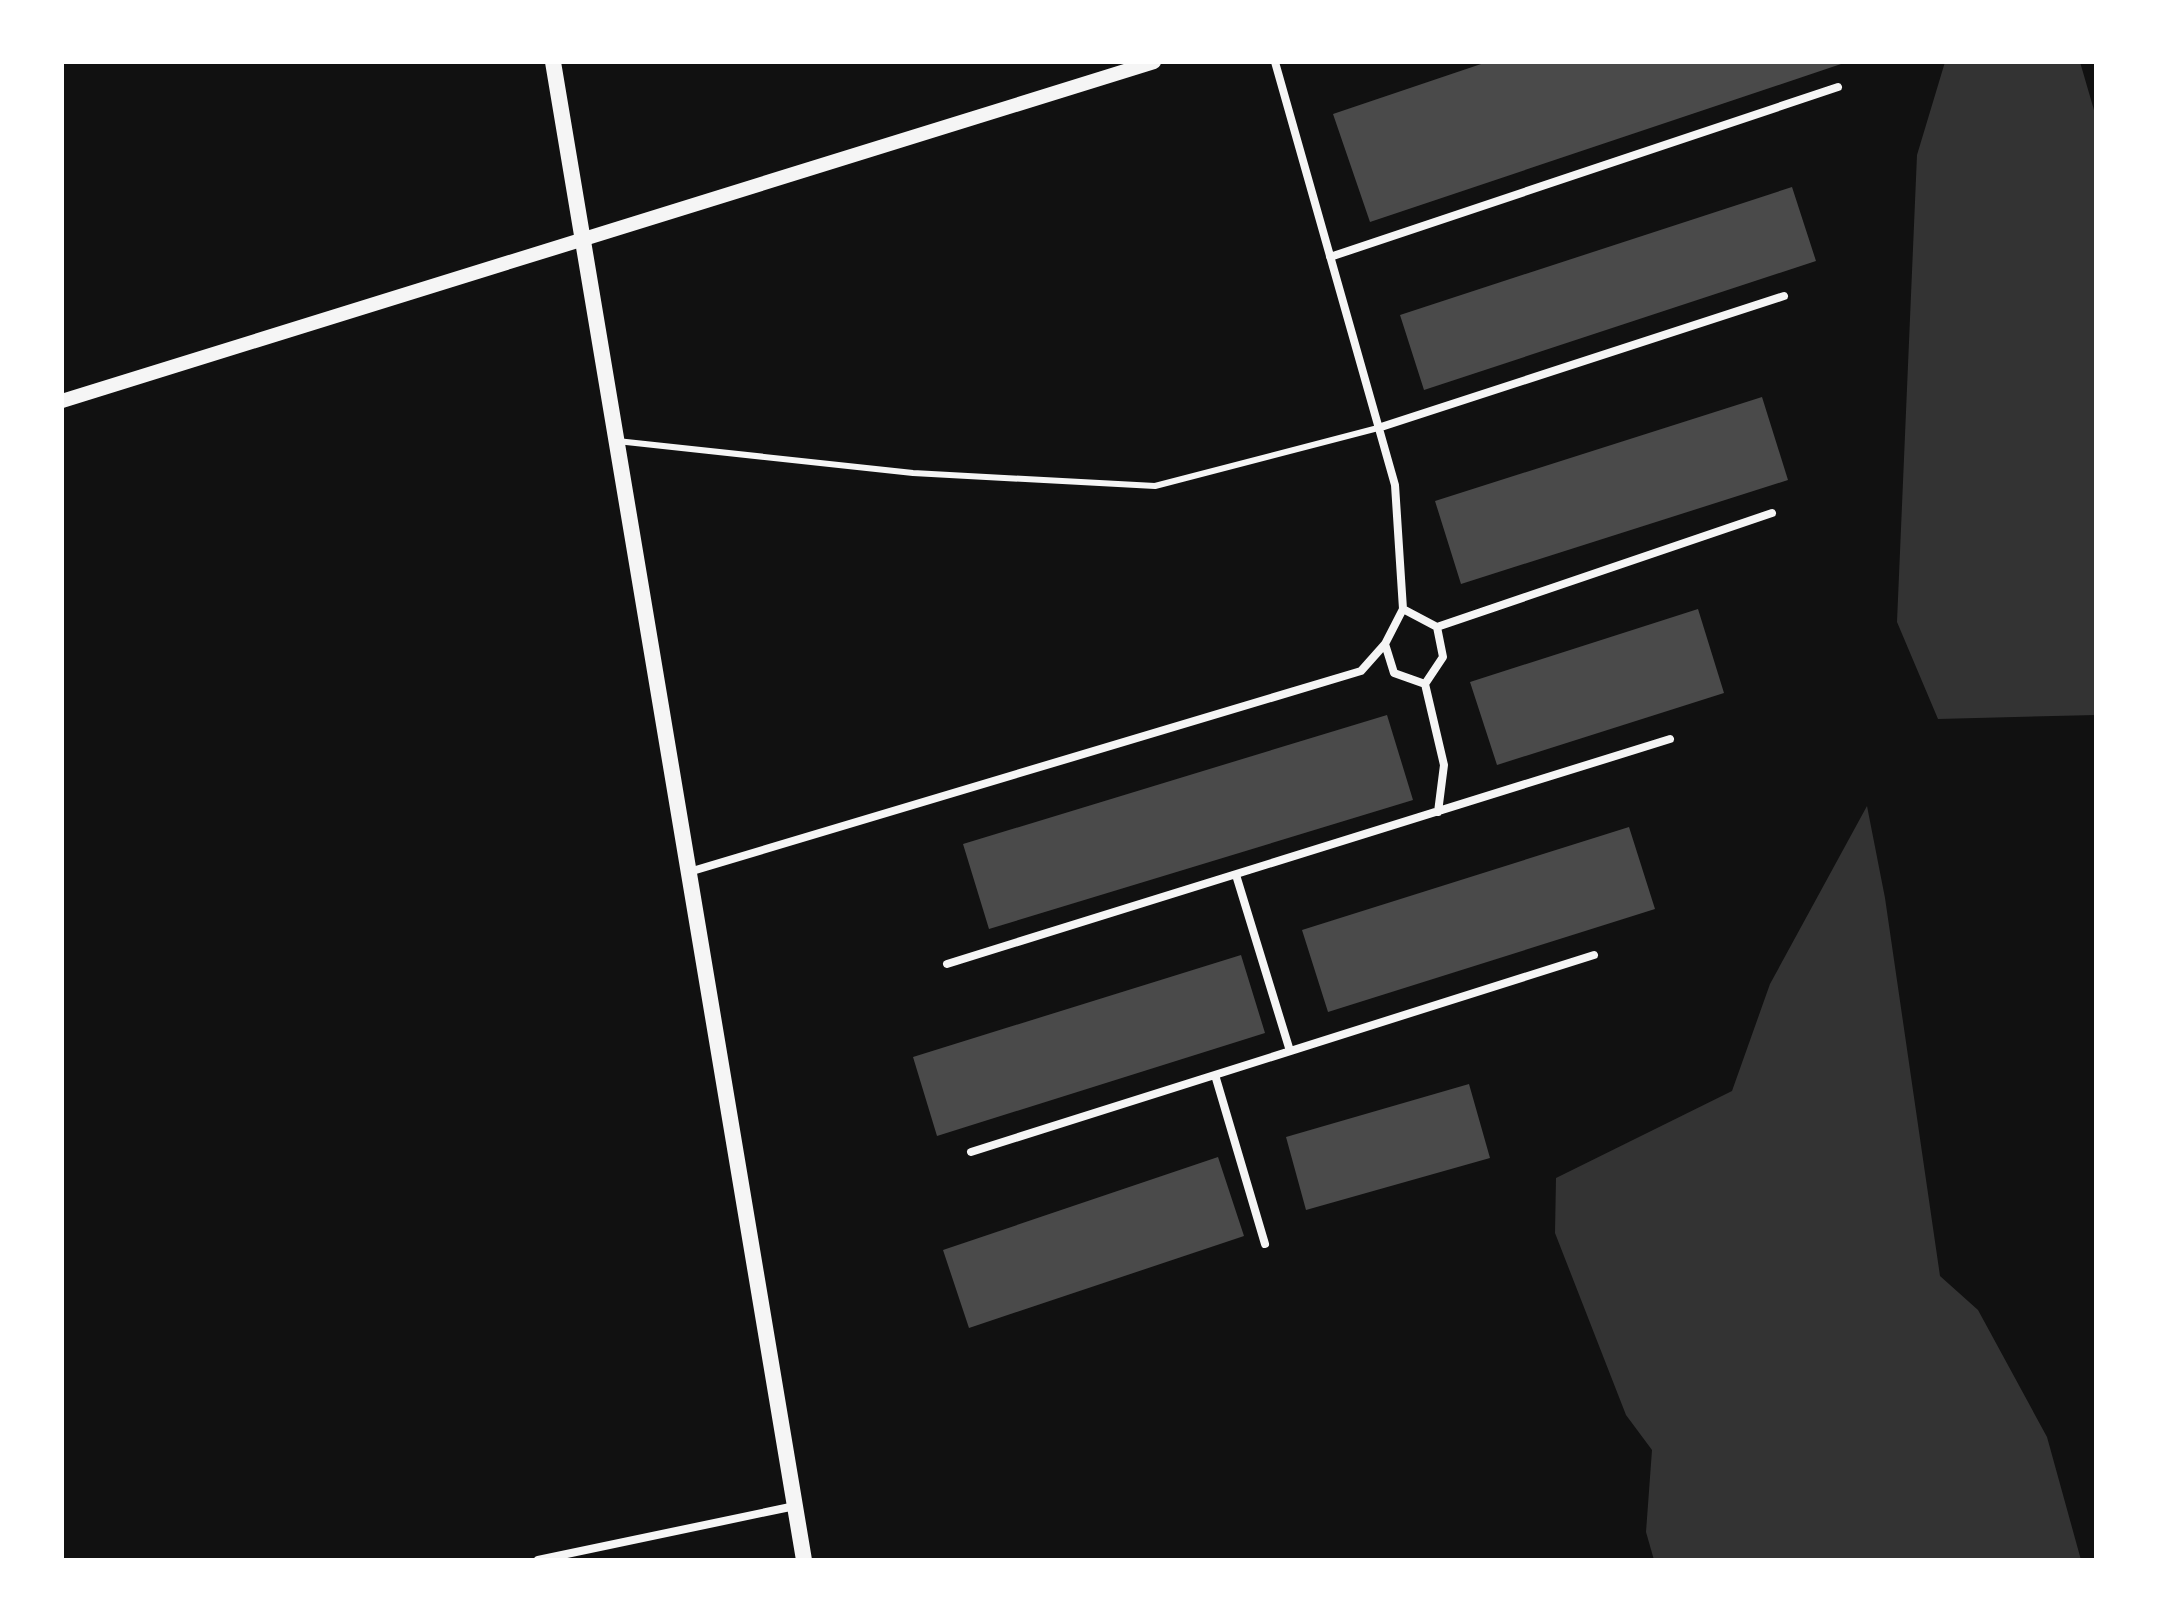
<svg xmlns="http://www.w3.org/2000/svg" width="2158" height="1622" font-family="Rubik,sans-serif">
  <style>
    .water { fill: #333 }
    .building { fill: #4a4a4a }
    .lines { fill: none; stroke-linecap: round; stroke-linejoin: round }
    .service { stroke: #f5f5f5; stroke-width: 6 }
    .minor { stroke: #f5f5f5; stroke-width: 8 }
    .tertiary { stroke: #f5f5f5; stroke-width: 14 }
    .secondary { stroke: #f5f5f5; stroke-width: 16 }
  </style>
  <rect width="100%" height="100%" fill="#111"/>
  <path class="water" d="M1945,62H2080L2096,117V715L1938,719L1897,622L1917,155Z
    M1867,806L1885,898L1940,1276L1978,1310L2047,1437L2081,1560H1654L1646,1532L1652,1450L1626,1415L1555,1233L1556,1178L1732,1091L1770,984Z"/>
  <path class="building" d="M1487,62H1844V63L1370,222L1333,114Z
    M1792,187L1816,261L1424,390L1400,315Z
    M1762,397L1788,480L1461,584L1435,501Z
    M1698,609L1724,693L1497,765L1470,682Z
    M1387,715L1413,800L989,929L963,844Z
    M1629,827L1655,909L1328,1012L1302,930Z
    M1241,955L1265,1033L937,1136L913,1057Z
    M1469,1084L1490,1158L1306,1210L1286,1137Z
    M1218,1157L1244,1236L969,1328L943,1250Z"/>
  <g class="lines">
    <path class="service" d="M617,441L913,473L1155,486L1378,428"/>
    <path class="minor" d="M1330,257L1838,87
      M1378,428L1784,296
      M1403,609L1437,627L1443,657L1425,684
      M1437,627L1772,513
      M1385,644L1394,673L1425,684L1444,765L1438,812
      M689,872L1361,671L1385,644L1403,609L1395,485L1275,62
      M1236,875L1290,1051
      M947,964L1670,739
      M1215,1075L1265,1244
      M971,1152L1594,955
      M538,1560L795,1506"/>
    <path class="tertiary" d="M62,401L1154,62"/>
    <path class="secondary" d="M553,62L804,1560"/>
  </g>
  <rect width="2158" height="1622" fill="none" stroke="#ffffff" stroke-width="128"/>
</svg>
